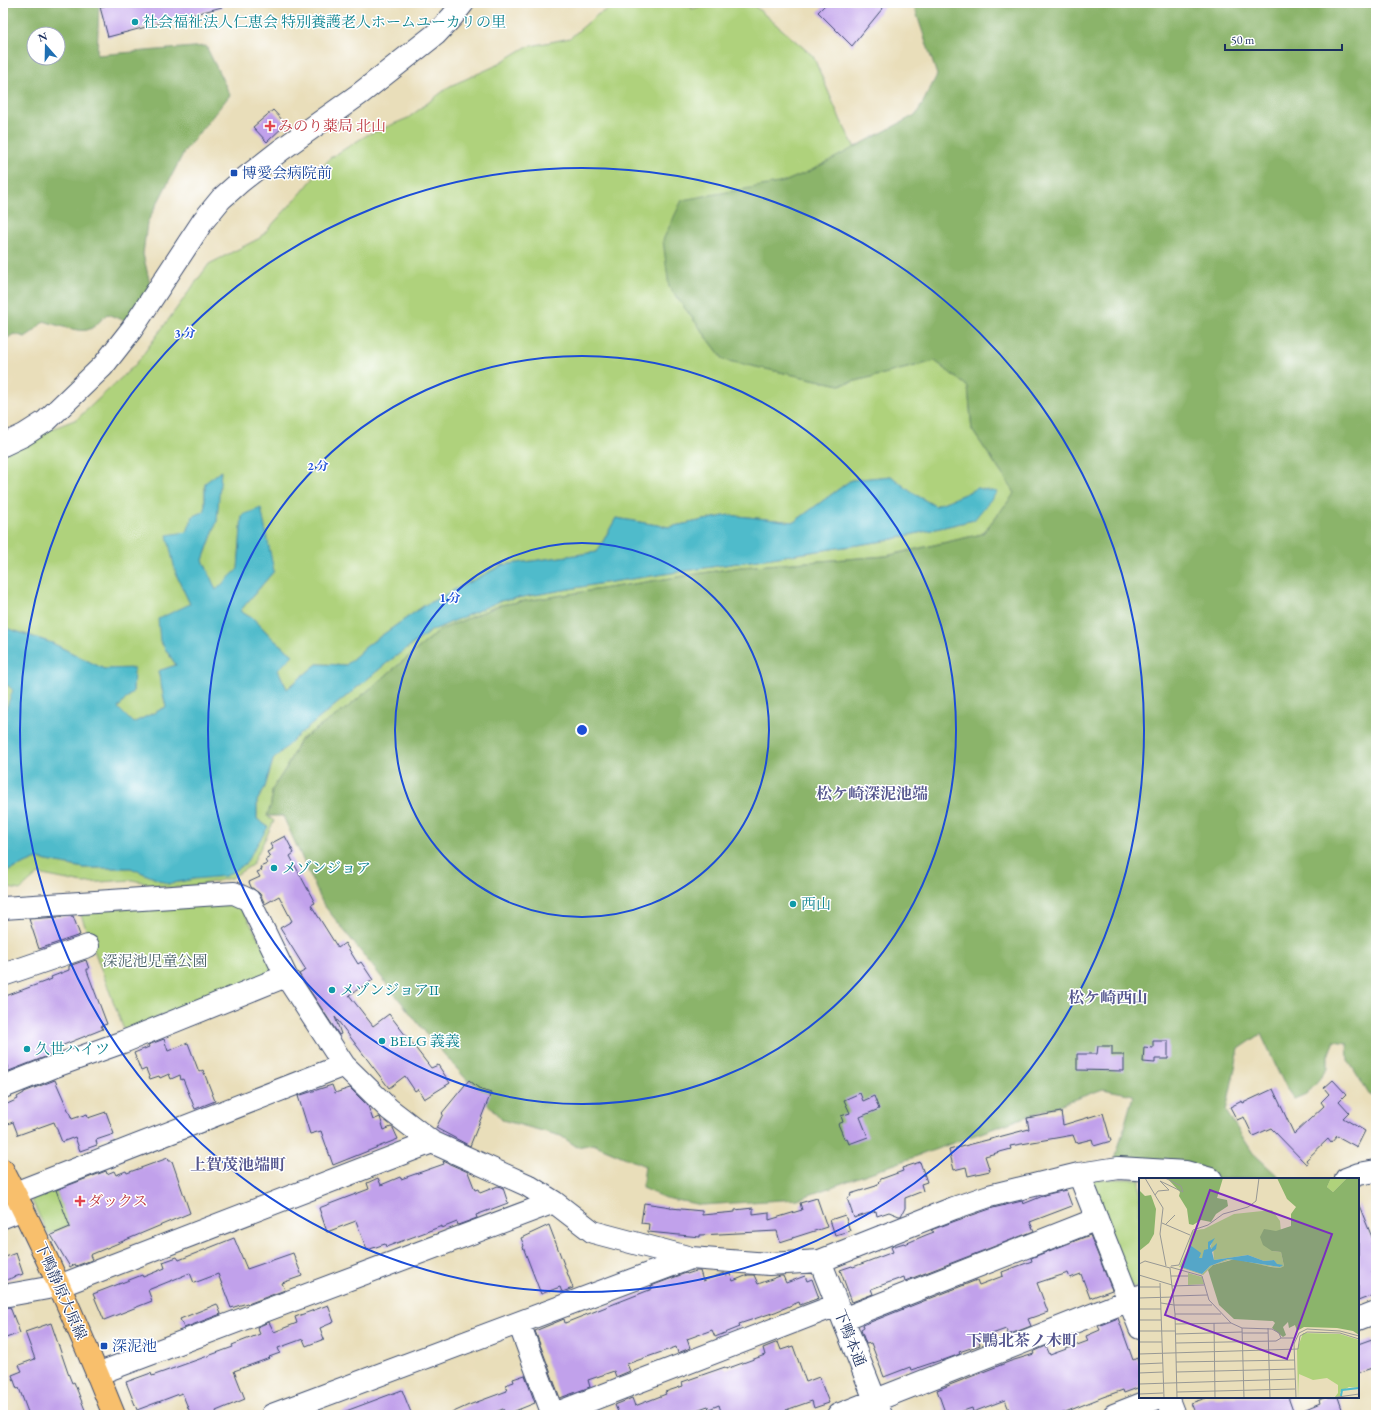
<svg xmlns="http://www.w3.org/2000/svg" width="1379" height="1418" font-family="'EB Garamond','Noto Serif JP',serif">
  <style>
    .green { fill: #afd27b; stroke: #65806c }
    .forest { fill: #8bb46b; stroke: #537264; fill-rule: evenodd }
    .water { fill: #4fbbcb; stroke: #357594 }
    .building { fill: #c1a1eb }
    .lines { fill: none; stroke-linecap: round; stroke-linejoin: round }
    .minor-casing { stroke: #3a496c; stroke-width: 24 }
    .major-casing { stroke: #3a496c; stroke-width: 24 }
    .minor { stroke: #fff; stroke-width: 22 }
    .major { stroke: #f8bf6c; stroke-width: 22 }
    .ring { fill: none; stroke: #1d4ed8; stroke-width: 2 }
    .culture-dot { fill: #0f9aa8; stroke: #fff; stroke-width: 1.5 }
    .health-dot { fill: #e0444e; stroke: #fff; stroke-width: 1.5 }
    .transit-dot { fill: #1a4fb4; stroke: #fff; stroke-width: 1.5 }
    .labels { text-anchor: middle; stroke-width: 3; stroke-linejoin: round; paint-order: stroke }
    .culture-label { font-size: 15px; fill: #0d838f; stroke: #fff; text-anchor: start }
    .health-label { font-size: 15px; fill: #be3a42; stroke: #fff; text-anchor: start }
    .transit-label { font-size: 15px; fill: #164399; stroke: #fff; text-anchor: start }
    .park-label { font-size: 15px; fill: #476067; stroke: #fff }
    .street-label { font-size: 15px; fill: #1b2f5e; stroke: #fff }
    .neighbourhood-label { font-size: 16px; font-weight: bold; fill: #55578f; stroke: #fff }
    .inset-river { fill: none; stroke: #4fbbcb; stroke-width: 2 }
    .inset-road { fill: none; stroke: #979895; stroke-width: 1 }
    .view { fill: #7b2cbf; fill-opacity: 0.15; stroke: #7b2cbf; stroke-width: 2 }
    .inset-edge { fill: none; stroke: #1b2f5e; stroke-width: 2 }
    .centre { fill: #1d4ed8; stroke: #fff; stroke-width: 2 }
    .ring-label { font-size: 12px; text-anchor: middle; font-weight: bold; fill: #1d4ed8; stroke: #fff; stroke-width: 3; stroke-linejoin: round; paint-order: stroke }
  </style>
  <rect width="100%" height="100%" fill="#fff"/>
  <filter id="ink" filterUnits="userSpaceOnUse"><feTurbulence type="fractalNoise" baseFrequency=".025" numOctaves="2"/><feDisplacementMap in="SourceGraphic" scale="8" xChannelSelector="R" yChannelSelector="G"/><feConvolveMatrix kernelMatrix="1 2 1 2 8 2 1 2 1" color-interpolation-filters="sRGB"/></filter>
  <filter id="wash" filterUnits="userSpaceOnUse"><feTurbulence type="fractalNoise" baseFrequency=".012" numOctaves="4" result="noise"/><feDisplacementMap in="SourceGraphic" scale="16" xChannelSelector="R" yChannelSelector="G"/><feGaussianBlur stdDeviation="0.9" result="paint"/><feColorMatrix in="noise" values="0 0 0 0 0 0 0 0 0 0 0 0 0 0 0 0 0 1.4 0 .05"/><feComposite in="paint" operator="in"/></filter>
  <g filter="url(#wash)">
    <rect width="100%" height="100%" fill="#e9deba"/>
    <path class="green" d="M619,3H691L692,9L711,3H751L813,56L841,121L861,159L810,171L784,182L669,287L724,360L840,385L935,361L968,387L972,430L1015,493L982,534L886,556L741,567L500,605L440,630L347,708L300,740L286,768L272,790L271,805L267,816L274,821L252,865L231,878L203,884L170,888L132,880L83,883L38,874L20,890L3,887V873L37,859L84,868H131L168,884L194,879L268,827L257,819V801L265,787L273,760L295,738L392,659L431,631L500,601L598,584L884,541L974,520L977,488L967,493L935,506L911,492L891,476L851,480L794,522L729,515L669,527L616,518L597,552L503,565L425,605L368,645L346,665L317,664L287,689L278,670L293,655L274,640L255,620L240,611L274,571L242,515L238,570L216,591L203,560L217,521L205,483V511L193,516L176,574L190,604L160,641L176,665L158,671L166,707L133,723L117,708L133,691L134,669H104L52,643L3,627V453L44,432L77,419L136,364L209,264L260,238L302,192L330,158L367,135L408,118L450,86L493,67L526,47L570,38L597,15Z
      M3,681L14,690L3,717Z
      M230,903L236,905L243,911L274,965L268,976L124,1030L79,910Z
      M1094,1179H1140V1289L1128,1285L1089,1187Z
      M55,1187L70,1225L48,1234L32,1201L35,1191Z"/>
    <path class="forest" d="M3,3H99L97,55L206,46L230,95L185,150L147,223L143,254L151,288L127,319L123,320L107,314C102,319 96,326 90,329C82,334 53,324 44,321L34,331L25,337L14,334L3,341ZM34,34H58V58H34Z
      M913,3H1376V1095L1370,1096L1348,1060L1347,1043L1334,1041L1328,1055V1069L1306,1094L1294,1099L1286,1088L1261,1034L1239,1049L1226,1111L1253,1153L1281,1179H1218L1115,1160L1133,1095L1103,1089L798,1199L702,1205L665,1198L642,1188L645,1166L593,1144L577,1147L561,1136L502,1120L429,1037L323,904L283,816H267L271,805L272,790L286,768L300,740L347,708L440,630L500,605L741,567L886,556L982,534L1015,493L972,430L968,387L935,361L840,385L724,360L669,287L663,240L682,200L784,182L810,171L917,114L937,75Z"/>
    <path class="water" d="M221,471L217,521L203,560L216,590L238,569L242,515L261,508L274,571L240,611L255,620L274,640L293,655L278,670L287,689L317,664L346,665L368,645L425,605L503,565L597,552L616,518L669,527L729,515L794,522L851,480L891,476L911,492L935,506L967,493L977,488L997,492L974,520L884,541L598,584L500,601L431,631L392,659L295,738L273,760L265,787L257,801V819L268,827L245,864L226,876L194,879L168,884L131,868H84L37,859L3,873V717L13,690L3,681V627L52,643L104,669L134,668L133,691L118,708L133,723L166,707L158,671L176,665L160,641L158,619L190,604L176,574L167,535L187,532L193,516L205,511V483Z"/>
    <g id="blocks">
      <path class="building" d="M115,3H222V7L108,37L100,7Z
        M827,3H887L852,46L818,12Z
        M273,110L286,124L267,142L253,127Z
        M285,836L294,853L290,856L315,903L311,905L338,948L345,943L358,964L361,962L373,980L349,995L373,1026L389,1014L431,1068L438,1065L450,1083L424,1099L418,1089L415,1091L405,1076L389,1088L335,1017L341,1034L339,1035L299,974L306,970L280,928L292,921L279,896L265,904L260,894L251,887L249,882L260,877L257,872L262,870L260,867L267,864L265,860L270,857L267,852L273,849L270,844Z
        M73,916L80,935L39,949L29,919Z
        M86,960L89,969H87V971L107,1024L101,1026L103,1029L51,1050L53,1054L9,1071L3,1056V997L52,979L51,977L69,970V966Z
        M164,1039L168,1051L188,1043L199,1072L203,1070L215,1101L195,1109L183,1079L181,1080L180,1075L171,1079L169,1074L160,1078L159,1076L150,1079L146,1069L141,1071L134,1053L149,1047L148,1045Z
        M1153,1041H1168V1059H1155V1063L1143,1062L1144,1047L1153,1048Z
        M1098,1046H1112V1055H1124V1071L1077,1070V1054H1097Z
        M55,1080L72,1119L87,1114L88,1118L106,1112L114,1134L96,1140L97,1145L80,1151L75,1137L62,1142L54,1122L18,1135L13,1122L3,1126V1106L18,1099L17,1097L24,1093V1092Z
        M469,1080L481,1090L491,1093L470,1146L436,1128L443,1114L442,1113Z
        M1333,1080L1346,1094L1339,1101L1349,1112L1343,1118L1365,1131L1357,1147L1337,1136L1331,1143L1328,1139L1306,1160L1308,1163L1306,1164L1271,1128L1253,1136L1244,1117L1237,1120L1230,1107L1242,1101L1243,1103L1273,1089L1294,1134L1324,1106L1321,1102L1329,1094L1324,1088Z
        M332,1085L335,1093L350,1088L368,1106L373,1120L380,1117L384,1130L391,1127L393,1128L398,1139L333,1165L321,1131L310,1134L298,1096Z
        M860,1093L863,1101L874,1096L879,1109L860,1117L868,1137L849,1144L847,1139L845,1140L838,1124L843,1122L841,1116L850,1113L844,1100Z
        M1061,1112L1063,1125L1103,1113L1111,1141L1094,1146L1092,1139L1076,1143L1073,1135L1010,1146L1011,1149L985,1156L990,1171L968,1176L966,1167L954,1170L949,1150L1029,1129L1027,1118Z
        M168,1158L169,1161H172L190,1213L90,1255L92,1260L76,1266L75,1264L70,1267L51,1235L70,1227L56,1190L106,1171L107,1174L114,1171L116,1175L126,1171L127,1173Z
        M443,1161L468,1172L475,1190L478,1189L480,1193L498,1186L503,1188L508,1203L476,1215L477,1218L458,1225L457,1222L442,1228V1226L386,1247L385,1244L367,1250L356,1221L327,1232L319,1208L369,1189L367,1183L378,1178L381,1185L400,1177L401,1179L444,1164Z
        M920,1162L927,1182L921,1184L923,1191L905,1198V1208L901,1216H899L889,1212L877,1216L876,1211L854,1218L847,1198L851,1196L850,1194L876,1186L881,1179L903,1171L902,1168Z
        M1066,1190L1072,1206L1030,1222L1034,1231L905,1281L904,1277L871,1289L873,1294L852,1302L840,1270L852,1266L853,1267L893,1252L891,1247L904,1243L905,1244L926,1235L934,1232L931,1230L958,1220L993,1208L1022,1201L1023,1204L1048,1194Z
        M817,1198L827,1227L780,1242L777,1231L700,1235V1237L648,1232L649,1224L641,1223L644,1203L671,1207V1208L702,1211V1215L735,1212V1210L753,1208V1214L769,1212V1220L802,1210L800,1203Z
        M1358,1203L1374,1242L1371,1243L1376,1255V1269L1372,1271L1376,1281V1294L1358,1301Z
        M845,1215L850,1231L835,1235L830,1220Z
        M549,1225L573,1288L562,1292L560,1287L541,1294L523,1247L524,1246L521,1238Z
        M1090,1235L1112,1290L1090,1298L1081,1274L1070,1278L1068,1273L1037,1283L1048,1312L1028,1319L1031,1326L1008,1335L1006,1329L978,1339L980,1345L959,1352L960,1354L941,1361V1360L911,1370L910,1367L884,1377L871,1343L866,1344L861,1330L864,1328L863,1325L977,1280L979,1285L1003,1276L1002,1272L1032,1261L1031,1258Z
        M234,1238L247,1269L293,1253L302,1276L282,1283L285,1290L248,1304L247,1303L231,1308L218,1274L194,1283L190,1273L148,1290L152,1301L104,1320L93,1294L142,1275L143,1277L165,1268L163,1262L177,1257L179,1260Z
        M16,1253L23,1274L3,1281V1258Z
        M696,1271H700L703,1281L724,1273L726,1275L730,1274L733,1281L748,1275H754L758,1284L780,1276H783L786,1283L805,1276L807,1281L812,1279L819,1298L800,1305L799,1302L775,1312L739,1324L740,1327L715,1337L712,1330L687,1339L690,1348L678,1353L676,1347L627,1364L630,1371L616,1377L614,1371L588,1380L590,1387L560,1398L535,1331L564,1319L565,1323L652,1289L651,1286L686,1273L687,1274Z
        M217,1304L221,1314L184,1328L180,1319Z
        M328,1305L334,1322L320,1328L324,1339L306,1346L303,1339L278,1348L280,1353L269,1357L270,1358L234,1371L245,1399L216,1411L217,1415H191L182,1393L137,1410L126,1382L151,1373L152,1376L233,1347L232,1345L260,1334L257,1327L269,1322L274,1332L297,1323L295,1317Z
        M10,1307L20,1333L3,1339V1308Z
        M1118,1318L1133,1360L1137,1358L1140,1366V1387L1124,1393L1123,1390L1103,1397L1058,1415H1011L1005,1400L973,1412L972,1408L951,1415H946L937,1390L1011,1361L1034,1354L1033,1352L1046,1346L1050,1355L1088,1341L1086,1336L1100,1330L1098,1326Z
        M51,1323L68,1373L72,1383L74,1382L87,1415H29L19,1388L17,1389L12,1375L22,1371L19,1365L35,1359L25,1332Z
        M1372,1339L1376,1350V1367L1358,1373V1344Z
        M778,1342L781,1350L793,1346L806,1382L819,1377L829,1403L814,1408L812,1401L786,1410L788,1415H722L719,1405L709,1409L708,1406L682,1415H614V1413L618,1412L615,1405L632,1398L635,1406L666,1394L665,1392L683,1386L682,1382L725,1367L726,1369L765,1355L763,1348Z
        M525,1375L535,1403L505,1415L503,1409L488,1415H447L469,1405L507,1391L505,1385L514,1382L513,1379Z
        M402,1390L412,1415H339L338,1414Z
        M1209,1397H1288L1294,1414L1320,1403L1319,1400L1326,1397H1338L1344,1415H1196L1191,1403Z"/>
    </g>
  </g>
  <g filter="url(#ink)">
    <use href="#blocks" fill-opacity="0" stroke="#3a496c" stroke-width="1"/>
    <g class="lines">
      <g class="minor-casing">
        <path id="minor" d="M3,445L24,435L46,421L103,366L132,329L203,221L221,199L240,182L281,150L361,93L436,34L452,17L463,3
          M3,908L234,893L249,900L286,976L344,1065L389,1109L432,1142L527,1185L554,1202L593,1232L691,1258L769,1264L820,1261L954,1208L989,1196L1079,1174L1119,1168L1186,1172L1211,1179
          M3,975L88,946
          M3,1087L53,1067L123,1042L286,976
          M1079,1174L1140,1328
          M1346,1179L1359,1174L1376,1171
          M15,1193L344,1065
          M3,1217L23,1209
          M820,1261L881,1415
          M3,1296L59,1286L432,1142
          M843,1319L1097,1219
          M1358,1319L1376,1312
          M519,1323L553,1415
          M97,1374L554,1202
          M1167,1397L1174,1415
          M272,1415L691,1258
          M552,1415L837,1305
          M838,1415L1140,1296
          M1114,1415L1160,1397"/>
      </g>
      <g class="major-casing">
        <path id="major" d="M3,1170C44,1249 81,1332 114,1415"/>
      </g>
      <use href="#minor" class="minor"/>
      <use href="#major" class="major"/>
    </g>
  </g>
  <g class="ring">
    <circle cx="582" cy="730" r="187"/>
    <circle cx="582" cy="730" r="374"/>
    <circle cx="582" cy="730" r="562"/>
  </g>
  <g class="culture-dot">
    <circle cx="135" cy="22" r="4"/>
    <circle cx="274" cy="868" r="4"/>
    <circle cx="793" cy="904" r="4"/>
    <circle cx="332" cy="990" r="4"/>
    <circle cx="382" cy="1041" r="4"/>
    <circle cx="27" cy="1049" r="4"/>
  </g>
  <g class="health-dot">
    <path d="M268 120h4v4h4v4h-4v4h-4v-4h-4v-4h4z"/>
    <path d="M78 1195h4v4h4v4h-4v4h-4v-4h-4v-4h4z"/>
  </g>
  <g class="transit-dot">
    <rect x="230" y="169" width="8" height="8" rx="2"/>
    <rect x="100" y="1342" width="8" height="8" rx="2"/>
  </g>
  <g class="labels">
    <g class="culture-label">
      <text x="143" y="27">社会福祉法人仁恵会 特別養護老人ホームユーカリの里</text>
      <text x="282" y="873">メゾンジョア</text>
      <text x="801" y="909">西山</text>
      <text x="340" y="995">メゾンジョアⅡ</text>
      <text x="390" y="1046">BELG 義義</text>
      <text x="35" y="1054">久世ハイツ</text>
    </g>
    <g class="health-label">
      <text x="278" y="131">みのり薬局 北山</text>
      <text x="88" y="1206">ダックス</text>
    </g>
    <g class="transit-label">
      <text x="242" y="178">博愛会病院前</text>
      <text x="112" y="1351">深泥池</text>
    </g>
    <g class="park-label">
      <text x="155" y="966">深泥池児童公園</text>
    </g>
    <g class="street-label">
      <text transform="translate(61 1291) rotate(66)" y="5">下鴨静原大原線</text>
      <text transform="translate(850 1338) rotate(68)" y="5">下鴨本通</text>
    </g>
    <g class="neighbourhood-label">
      <text x="872" y="799">松ケ崎深泥池端</text>
      <text x="1108" y="1003">松ケ崎西山</text>
      <text x="238" y="1170">上賀茂池端町</text>
      <text x="1022" y="1346">下鴨北茶ノ木町</text>
    </g>
  </g>
  <g transform="translate(1139 1178)">
    <rect width="220" height="220" fill="#e9deba"/>
    <path d="M192,0H208L194,14L188,9ZM133,32L141,43L142,54L135,53L133,73L142,74L145,88L141,90L90,82L74,87L64,97L40,89L48,73L53,54L56,52L65,51L95,36ZM73,64L71,71L74,70L75,82L109,77L125,83L135,82L138,87H143L141,89L89,81L71,88L63,96L42,89L51,67L59,74L60,80H63ZM49,95L63,99L65,106L49,107ZM164,155L201,156L220,162V210L210,209L201,214L202,218L196,219L199,215V207L188,200L174,202L160,196L159,220L158,172Z" fill="#afd27b" fill-rule="evenodd"/>
    <path d="M28,0H84L78,20L88,22L89,28L77,36L72,44L62,42L54,47L50,46L48,31L40,18L41,14ZM138,0H192L188,9L194,14L208,0H220V157L214,153L198,150L165,149L158,153L156,147L150,150L149,144L144,149L147,157L144,159L133,150L136,145L134,143L95,141L80,127L69,92L74,87L96,81L132,89L141,90L145,88L142,74L133,73L124,67L121,59L125,51L137,53L152,48V36L157,29L148,21ZM0,12L6,18L12,17L17,31L15,56L10,65L0,73Z" fill="#8bb46b"/>
    <path d="M76,60L71,68L72,71L78,65L77,71L73,74L75,82L109,77L125,83L135,82L138,86L144,87L141,89L89,81L71,88L63,96L42,89L51,67L62,75L60,80H63L65,72L69,71V64Z" fill="#4fbbcb"/>
    <path class="inset-river" d="M202,218L203,212L220,210"/>
    <path class="inset-road" d="M6,0L16,17M26,0L42,8L44,14M23,45L51,57M27,46L36,37M0,86L6,83L31,90L36,136L38,220M27,88L21,56L24,30L16,17L19,13L30,12L21,3L44,14M32,88L40,87L54,52L69,47L84,36L109,29L117,23L120,0M31,89L63,98L70,122L92,145L103,150L133,151L140,155L142,160M0,97L33,107M32,98H49M21,105L25,220M33,108L65,107M0,109H21M34,118L68,117M0,120L35,119M22,125L35,127H73M0,131H22M36,136H82M0,142H22M75,145L76,220M36,146L92,145M103,150L105,220M129,150L131,220M0,153H36M103,155H129M36,156L103,154M0,164H23M37,165L137,163L142,160H156M0,176L159,171L161,158L168,154L201,155L220,161M37,184L156,182M0,186L24,185M37,194L156,191M0,195L24,194M0,206L156,201M38,214L156,211M0,216L24,215M157,220L155,166L160,155L168,151L201,153L220,158M192,220L220,216"/>
    <path class="view" d="M71,12L193,56L148,181L26,137Z"/>
    <rect width="220" height="220" class="inset-edge"/>
  </g>
  <circle cx="582" cy="730" r="6" class="centre"/>
  <g class="ring-label">
    <text x="185" y="337">3 分</text>
    <text x="318" y="470">2 分</text>
    <text x="450" y="602">1 分</text>
  </g>
  <rect width="1379" height="1418" fill="none" stroke="#fff" stroke-width="16"/>
  <g transform="translate(46 46) rotate(340)"><circle r="19" fill="#ffffff" stroke="#a4acbf"/>
  <path d="M0-3L7 15L0 10L-7 15Z" fill="#1f6fb2"/>
  <text y="-6" font-size="11" font-weight="bold" text-anchor="middle" fill="#1b2f5e">N</text>
  </g>
  <path d="M1225 44v6h117v-6" fill="none" stroke="#1b2f5e" stroke-width="2"/>
  <text x="1231" y="44" font-size="12" fill="#1b2f5e" stroke="#ffffff" stroke-width="3" paint-order="stroke">50 m</text>
</svg>
